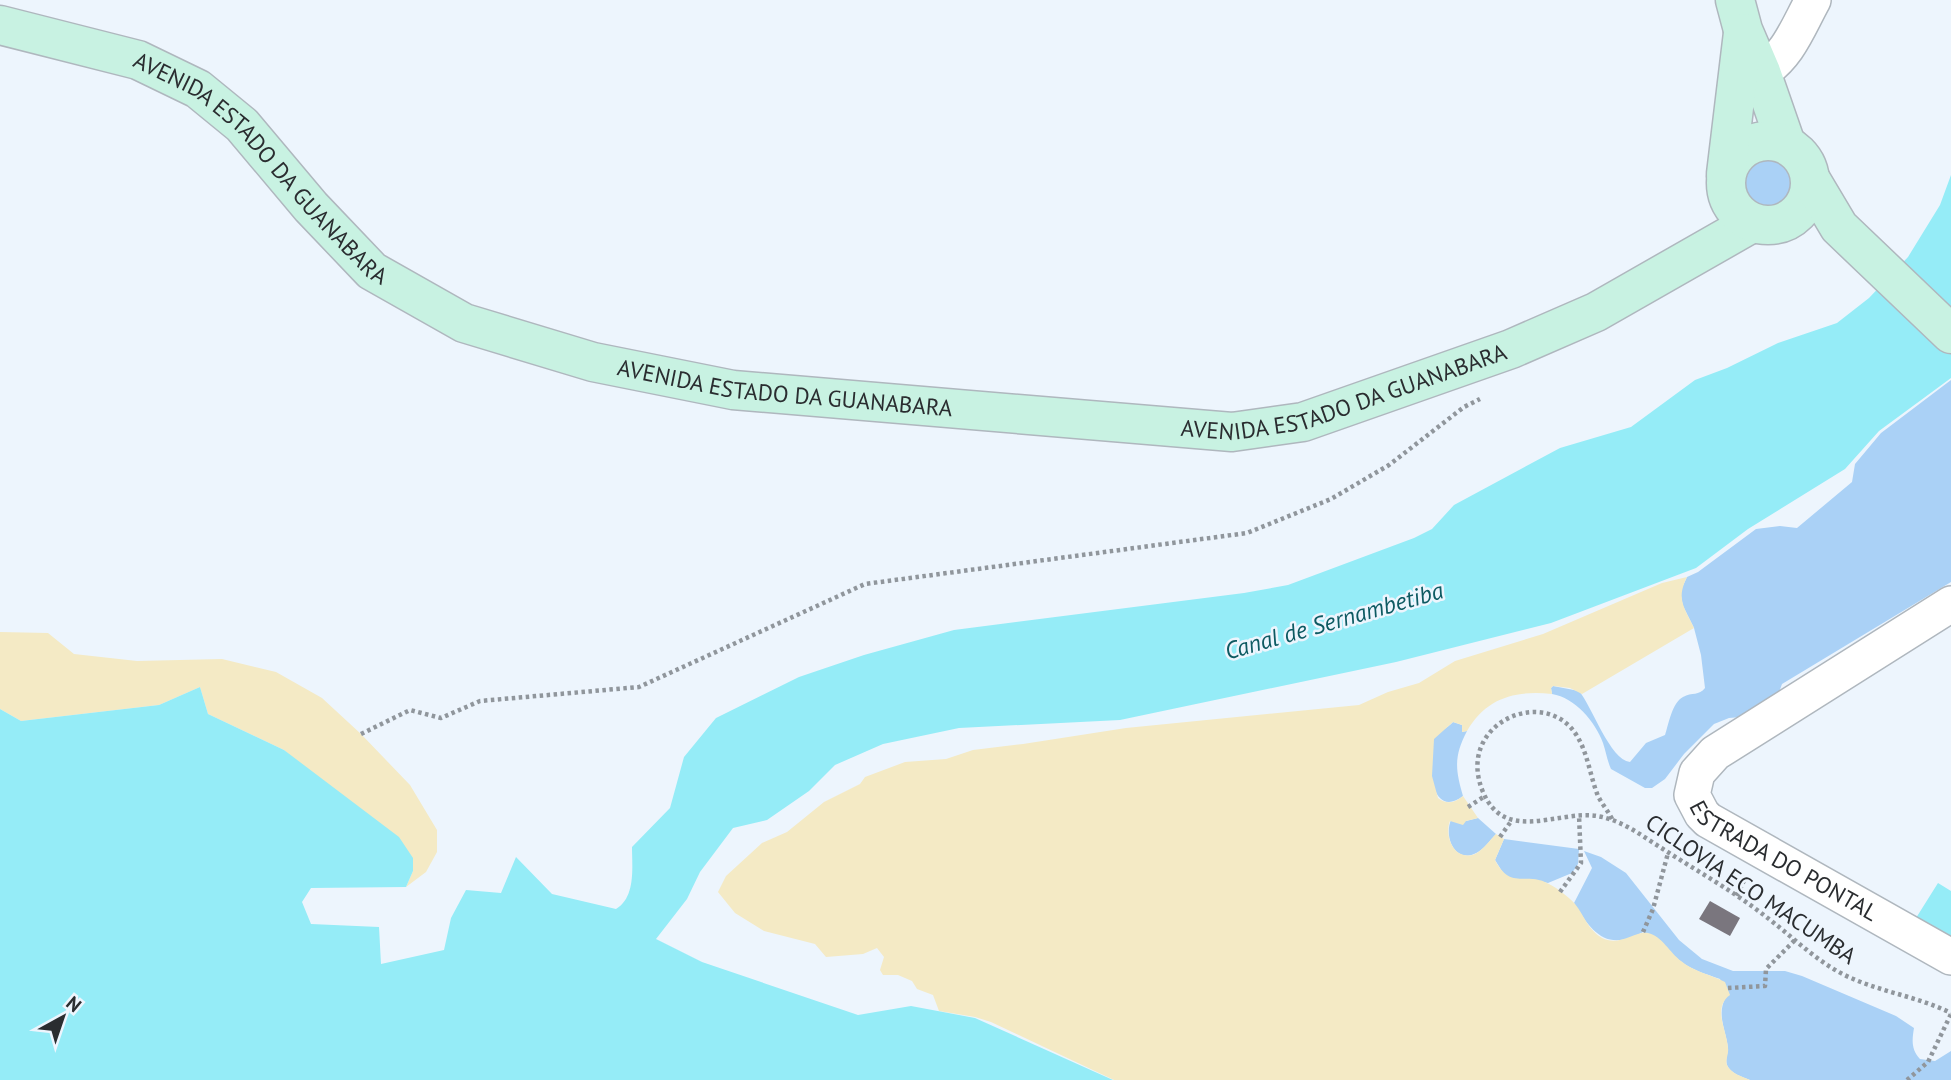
<svg xmlns="http://www.w3.org/2000/svg" width="1951" height="1080" font-family="'PT Sans',sans-serif">
  <style>
    .green { fill: #aad1f6 }
    .sand { fill: #f4eac5 }
    .water { fill: #95ecf7 }
    .building { fill: #7a767e }
    .lines { fill: none; stroke-linecap: round; stroke-linejoin: round }
    .minor-casing { stroke: #afb7be; stroke-width: 38 }
    .secondary-casing { stroke: #afb7be; stroke-width: 41 }
    .path { stroke: #90969c; stroke-width: 4.5; stroke-dasharray: 3.5 3.5; stroke-linecap: butt }
    .minor { stroke: #fff; stroke-width: 35 }
    .secondary { stroke: #c8f2e2; stroke-width: 38 }
    .labels { text-anchor: middle; stroke-width: 5; stroke-linejoin: round; paint-order: stroke }
    .street-label { font-size: 23px; fill: #2a2d30; stroke: #edf5fd }
    .water-label { font-size: 24px; font-style: italic; fill: #0d5a62; stroke: #edf5fd }
  </style>
  <rect width="100%" height="100%" fill="#edf5fd"/>
  <path class="green" d="M1739 185a31 31 0 1 1 62 0a31 31 0 1 1-62 0Z
    M1951,380V582L1782,684L1778,695L1741,717L1729,718L1714,724L1684,754L1665,779L1652,788H1645L1611,769C1607,760 1606,752 1603,743C1595,721 1575,698 1552,694L1551,688L1553,686L1579,691C1592,706 1610,760 1630,762L1646,743L1665,735C1669,723 1672,703 1683,697C1692,692 1699,696 1705,688L1701,655L1694,628L1683,606L1680,592L1687,577L1698,572L1756,529L1780,526L1797,528L1852,482L1855,464L1881,433Z
    M1453,722L1462,725V732L1467,731C1454,756 1455,769 1463,796C1430,821 1427,760 1433,741C1435,732 1447,729 1453,722Z
    M1478,818L1496,834C1490,840 1483,851 1474,854C1454,862 1444,836 1451,820L1466,821Z
    M1504,839L1579,849L1578,864L1572,873L1548,883L1530,879L1521,881L1505,876L1495,860Z
    M1584,851L1601,857L1626,873L1679,940L1702,959L1733,971H1785L1802,976L1896,1016L1914,1028C1912,1040 1911,1049 1920,1059L1935,1061L1951,1051V1080H1750C1742,1077 1730,1073 1727,1065C1725,1059 1728,1053 1728,1048C1726,1030 1716,1014 1726,997L1720,979C1706,974 1691,970 1679,960C1665,948 1661,939 1643,932C1607,952 1592,933 1574,903L1592,868Z"/>
  <path class="sand" d="M1687,577C1676,599 1684,607 1694,628L1582,694L1570,688L1553,686L1551,688L1552,694C1515,690 1486,698 1467,731L1462,732V725L1453,722L1434,739L1432,776L1438,798C1447,805 1454,803 1463,796L1478,818L1466,821L1463,825L1450,821C1444,836 1454,862 1475,854C1483,850 1490,840 1496,834L1504,839L1495,860C1511,891 1526,871 1549,884C1557,888 1569,897 1575,904C1584,915 1588,930 1602,938C1620,947 1636,930 1648,933C1662,936 1670,953 1681,961C1694,972 1710,974 1725,982L1730,995C1712,1008 1727,1030 1728,1048C1729,1054 1725,1060 1727,1065C1730,1073 1743,1077 1750,1080H1114L991,1022L975,1017L939,1011L933,995L917,989L912,981L898,975H883L880,970L884,957L877,948L863,954L826,957L815,944L764,931L735,913L718,892L726,876L762,843L787,832L824,802L860,784L865,777L905,762L946,759L973,750L1023,744L1126,728L1359,705L1388,692L1419,683L1455,661L1543,634L1662,583Z
    M0,632L48,633L74,654L137,661L222,659L276,672L322,698L361,734L410,785L437,830V852L426,872L406,887L413,871L284,750L208,714L200,687L159,705L21,721L0,709Z"/>
  <path class="water" d="M1951,175V378L1879,431L1845,469L1748,529L1696,568L1551,623L1396,662L1120,720L959,728L883,744L835,765L809,791L767,820L733,828L700,872L687,899L656,939L702,962L858,1015L911,1006L975,1018L1113,1080H0V709L21,721L159,705L200,687L208,714L284,750L399,837L413,858V871L406,887L311,888L302,902L311,924L379,927L381,964L444,950L451,918L466,890L501,893L516,857L552,894L616,909C636,897 632,867 632,847L670,808L684,757L716,718L799,677L864,655L954,630L1244,593L1288,585L1414,538L1432,529L1454,505L1560,448L1631,427L1695,380L1727,368L1778,343L1837,323L1869,298L1908,257L1940,205Z
    M1938,883L1951,891V937L1916,918Z"/>
  <path class="building" d="M1710,901L1740,918L1730,936L1699,919Z"/>
  <g class="lines">
    <g class="minor-casing">
      <g id="minor">
        <path d="M1761,72C1788,57 1799,25 1813,0"/>
        <path id="s1" d="M1951,604L1715,753L1697,773L1692,795L1702,814L1708,820L1951,957"/>
      </g>
    </g>
    <g class="secondary-casing">
      <g id="secondary">
        <path d="M1735,0L1743,30L1761,72L1786,144"/>
        <path id="s2" d="M0,25L138,60L198,89L242,125L311,207L372,271L464,323L593,362L733,390L1232,432L1303,422L1511,349L1596,312L1752,223"/>
        <circle cx="1768" cy="183" r="42"/>
        <path d="M1726,174L1743,33"/>
        <path d="M1811,180L1839,227L1951,334"/>
      </g>
    </g>
    <path class="path" d="M361,734L410,710L441,718L480,701L639,687L865,584L1247,533L1331,499L1389,465L1464,407L1480,399
      M1468,807L1485,796
      M1612,819C1608,811 1602,804 1598,796C1590,776 1588,754 1577,736C1546,684 1454,723 1483,792C1505,844 1557,810 1597,816C1622,820 1642,836 1663,849C1697,871 1733,891 1765,916C1789,934 1811,956 1837,971C1872,991 1915,995 1951,1013
      M1500,837L1512,820
      M1560,892L1581,863L1579,815
      M1737,896L1746,876
      M1643,932L1653,909L1668,853
      M1728,988L1765,986L1766,969L1795,940
      M1907,1080L1928,1062L1951,1014"/>
    <use href="#minor" class="minor"/>
    <use href="#secondary" class="secondary"/>
  </g>
  <g class="labels">
    <g class="street-label">
      <text dy="8" stroke="none"><textPath href="#s2" startOffset="308">AVENIDA ESTADO DA GUANABARA</textPath></text>
      <text dy="8" stroke="none"><textPath href="#s2" startOffset="1463">AVENIDA ESTADO DA GUANABARA</textPath></text>
      <text dy="8" stroke="none"><textPath href="#s2" startOffset="896">AVENIDA ESTADO DA GUANABARA</textPath></text>
      <text dy="8" stroke="none"><textPath href="#s1" startOffset="444">ESTRADA DO PONTAL</textPath></text>
      <text transform="translate(1751 889) rotate(34)" y="8">CICLOVIA ECO MACUMBA</text>
    </g>
    <g class="water-label">
      <text transform="translate(1334 621) rotate(-16)" y="8">Canal de Sernambetiba</text>
    </g>
  </g>
  <g transform="translate(63 1017) rotate(40)" stroke="#edf5fd" stroke-width="5" paint-order="stroke">
  <path d="M0-5L12 26L0 18L-12 26Z" fill="#2a2d30"/>
  <text y="-10" font-size="19" font-weight="bold" text-anchor="middle" fill="#2a2d30">N</text>
  </g>
</svg>
